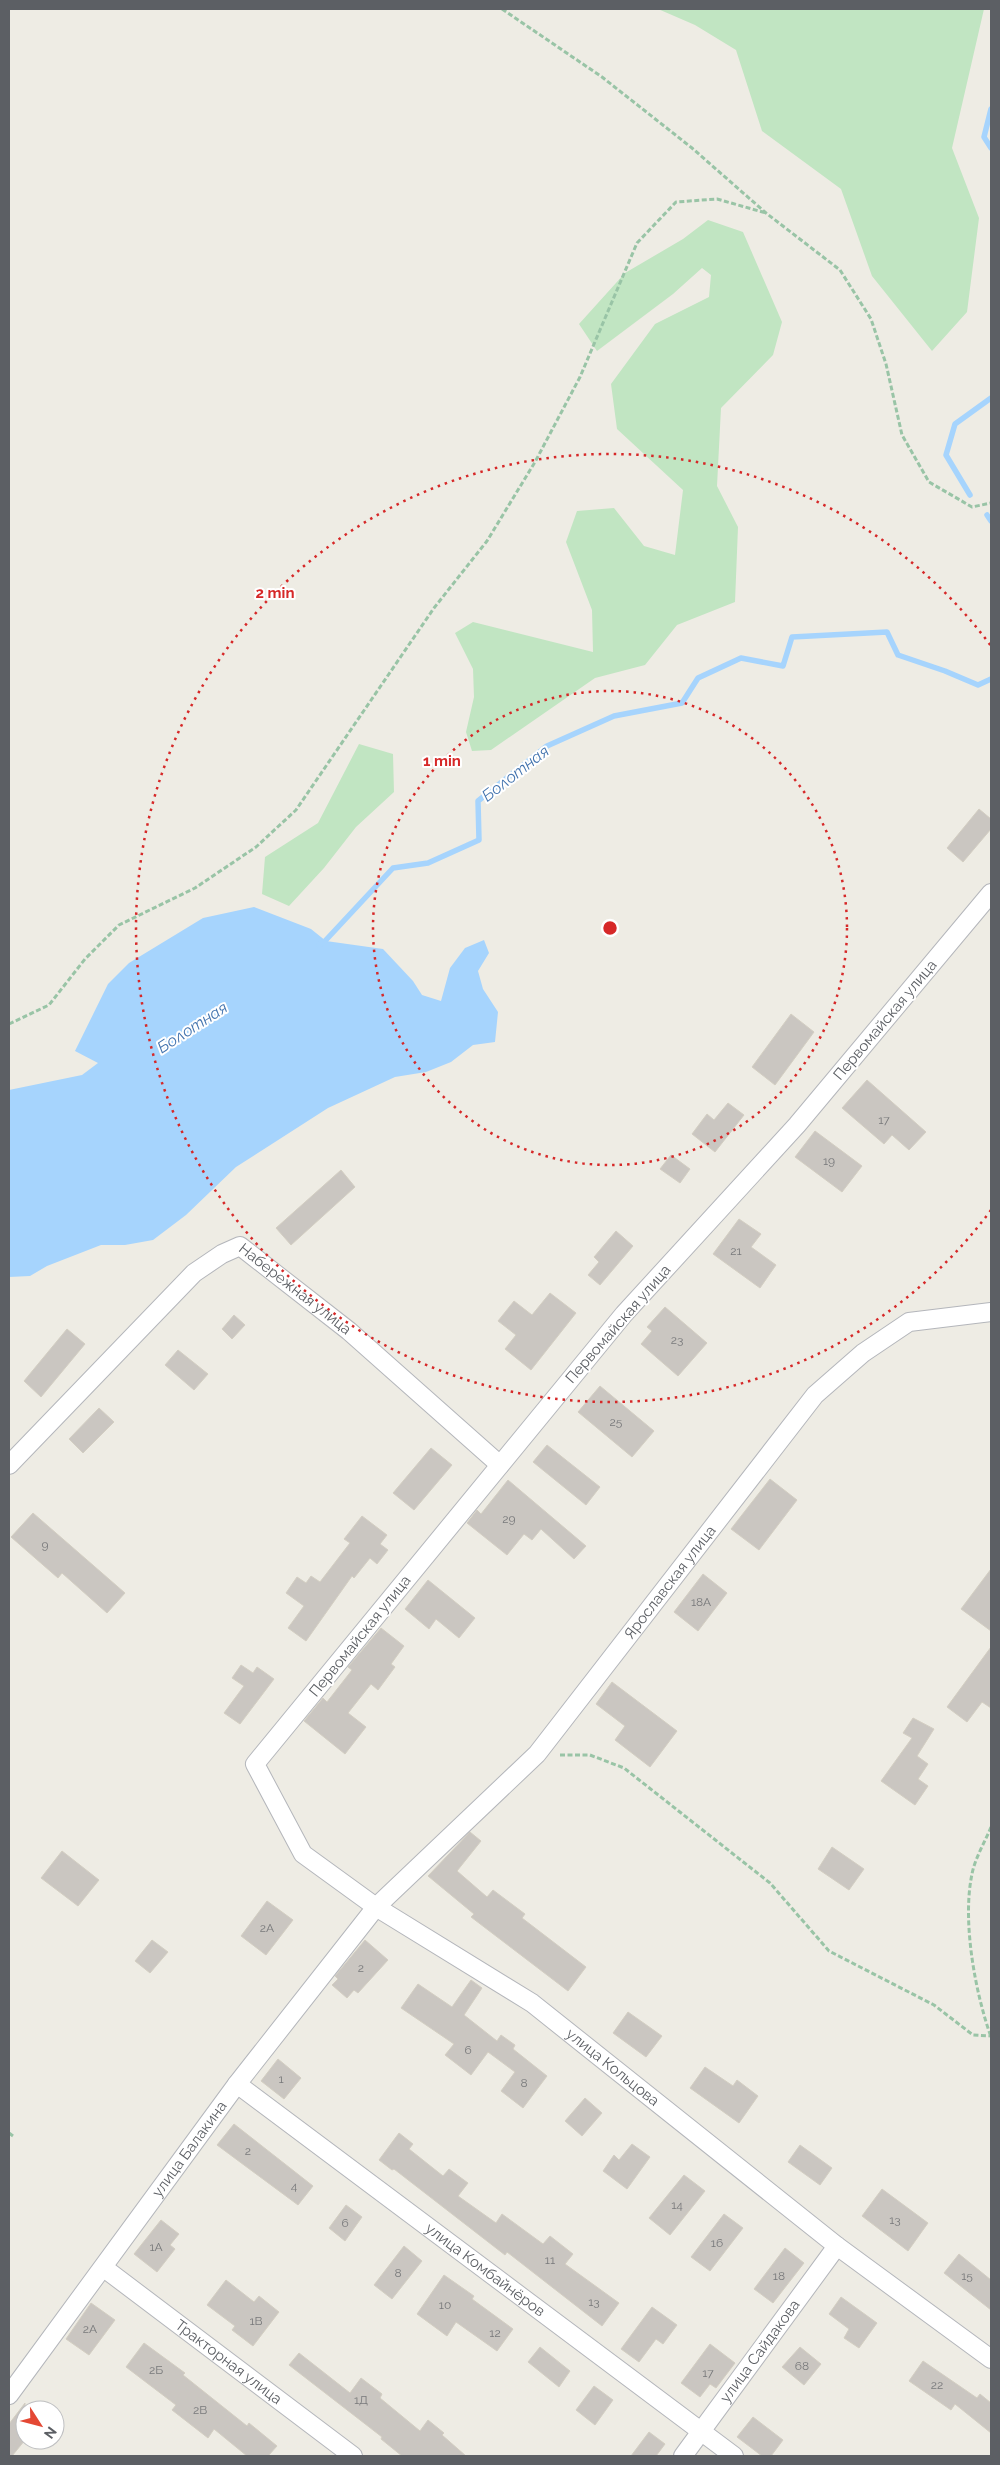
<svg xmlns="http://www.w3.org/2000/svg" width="1000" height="2465" font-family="Raleway,sans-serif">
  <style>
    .green { fill: #c1e5c2 }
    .water { fill: #a6d4fd }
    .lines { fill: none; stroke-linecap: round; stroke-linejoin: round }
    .stream { stroke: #a6d4fd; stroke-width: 5.5 }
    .building { fill: #cac6c1; stroke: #d3cec2 }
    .minor-casing { stroke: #b4b6bb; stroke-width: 20 }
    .path { stroke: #99c4a6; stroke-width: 3; stroke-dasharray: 5 2.5; stroke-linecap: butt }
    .minor { stroke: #fff; stroke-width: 18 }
    .ring { fill: none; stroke: #d62828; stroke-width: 2.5; stroke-dasharray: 2.5 5 }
    .labels { text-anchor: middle; stroke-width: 4; stroke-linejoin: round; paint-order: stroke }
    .number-label { font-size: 12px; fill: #78797b }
    .street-label { font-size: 15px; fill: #5c5f64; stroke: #fff }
    .water-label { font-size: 16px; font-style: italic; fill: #4273ae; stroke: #fff }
    .centre { fill: #d62828; stroke: #fff; stroke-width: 2.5 }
    .ring-label { font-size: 15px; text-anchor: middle; font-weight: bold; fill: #d62828; stroke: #fff; stroke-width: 4; stroke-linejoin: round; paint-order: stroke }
  </style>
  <rect width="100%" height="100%" fill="#eeece4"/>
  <path class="green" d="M658,9H984L952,148L979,218L967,312L932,351L872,276L841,189L762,131L736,50L695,25Z
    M708,220L743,232L782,322L773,355L721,408L717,486L738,527L735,602L677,625L645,665L595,678L491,750L472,751L466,732L474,697L473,669L455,633L473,622L593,652L592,610L566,542L577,511L614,508L644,546L675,555L683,490L617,429L611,384L655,324L709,297L711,275L702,268L673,294L597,351L579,324L625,273L683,239Z
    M359,744L393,754L394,792L356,827L324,868L289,906L262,894L265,857L318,823Z"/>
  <path class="water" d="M254,907L311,929L326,941L383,949L413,981L422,995L441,1001L450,968L465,948L484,940L489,953L478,971L483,989L498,1012L495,1042L473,1045L451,1062L426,1072L395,1077L328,1108L236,1167L186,1215L153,1240L125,1245H101L47,1266L30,1276L9,1277V1090L82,1075L98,1063L75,1051L108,984L129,963L203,918Z"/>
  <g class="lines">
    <path class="stream" d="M991,109L984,137L991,148
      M970,495L946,455L955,424L991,398
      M987,515L991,521
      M319,945L325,941L393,868L428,863L479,840L478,801L547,746L614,716L682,703L698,678L741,658L783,666L792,637L887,632L898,655L945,671L978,685L991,679"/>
  </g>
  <path class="building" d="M979,809L991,819V829L963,862L947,848Z
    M791,1014L814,1032L775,1085L752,1067Z
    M867,1080L926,1132L909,1150L892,1135L884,1144L842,1108Z
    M728,1103L744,1115L715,1152L692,1134L707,1114L714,1120Z
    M815,1131L862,1166L842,1192L795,1157Z
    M671,1155L690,1169L680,1183L660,1169Z
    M341,1170L355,1187L291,1245L276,1228Z
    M739,1219L761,1234L751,1247L776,1265L760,1288L713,1254Z
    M616,1231L633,1246L600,1285L588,1275L599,1262L594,1257Z
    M550,1293L576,1313L531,1370L505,1349L516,1335L498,1321L514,1301L532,1315Z
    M665,1307L707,1343L678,1376L641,1344L652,1331L647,1327Z
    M234,1315L245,1325L232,1339L222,1329Z
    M67,1329L85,1344L41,1397L24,1381Z
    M178,1350L208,1374L194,1390L165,1365Z
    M600,1386L654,1431L632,1457L578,1412Z
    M99,1408L114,1422L83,1453L69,1439Z
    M547,1445L600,1487L586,1505L533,1462Z
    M431,1448L452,1465L414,1510L393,1493Z
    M770,1479L797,1500L759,1550L731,1529Z
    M508,1480L586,1546L574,1559L541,1529L532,1540L524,1534L507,1555L467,1523L477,1510L481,1514Z
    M33,1513L125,1593L107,1613L62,1573L58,1578L11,1537Z
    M362,1516L387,1535L380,1544L388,1550L377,1564L370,1558L354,1578L352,1576L306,1641L288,1628L304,1606L286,1593L297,1577L306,1583L311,1576L320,1582L350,1543L344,1539Z
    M991,1569V1631L961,1609Z
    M703,1574L727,1593L698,1631L674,1612Z
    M428,1580L475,1618L459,1638L436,1619L429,1629L405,1609Z
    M381,1628L404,1646L391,1664L395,1667L378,1690L371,1684L348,1713L366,1727L345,1754L304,1721L323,1698L327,1702L352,1670L348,1667Z
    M991,1647V1708L982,1702L967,1722L947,1707Z
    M241,1665L253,1673L257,1667L274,1679L240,1724L224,1713L244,1686L232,1678Z
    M612,1682L677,1731L650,1767L615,1740L625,1726L596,1704Z
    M913,1718L934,1729L917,1756L928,1764L918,1779L928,1786L915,1805L881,1781L912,1738L903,1733Z
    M470,1832L481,1841L457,1871L487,1897L493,1890L525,1914L522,1918L586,1967L568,1991L471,1917L474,1914L428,1876Z
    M832,1847L864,1869L849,1890L818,1869Z
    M62,1851L99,1880L78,1906L41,1878Z
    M267,1901L293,1920L266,1955L241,1936Z
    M152,1940L168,1952L150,1973L135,1961Z
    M365,1940L388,1960L358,1993L354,1990L347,1998L332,1985L338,1979L335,1976Z
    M471,1980L482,1988L464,2015L497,2041L501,2035L515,2045L513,2049L547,2076L523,2108L501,2091L515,2072L488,2052L471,2075L445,2055L454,2044L401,2008L418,1984L452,2007Z
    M628,2012L662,2036L646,2057L613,2033Z
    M278,2059L301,2078L284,2099L261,2081Z
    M705,2067L733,2086L737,2080L758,2096L739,2123L690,2088Z
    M585,2098L602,2113L582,2136L565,2121Z
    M234,2124L313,2186L298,2205L217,2145Z
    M399,2133L413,2144L409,2149L443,2176L449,2169L468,2183L458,2196L496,2223L502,2214L543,2244L550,2236L573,2254L565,2264L619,2303L602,2326L507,2252L505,2255L394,2169L392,2170L379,2160Z
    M632,2144L650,2157L627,2189L603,2171L614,2155L619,2160Z
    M800,2145L832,2168L820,2185L788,2162Z
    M684,2175L705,2191L670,2235L649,2218Z
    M882,2189L928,2223L908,2251L862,2216Z
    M346,2205L362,2217L345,2241L329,2228Z
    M724,2214L743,2228L710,2271L691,2257Z
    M161,2220L179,2234L170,2245L175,2249L157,2272L134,2254Z
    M404,2246L422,2261L392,2299L374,2285Z
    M785,2248L804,2263L773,2303L754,2289Z
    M959,2254L991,2280V2310L944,2273Z
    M444,2275L474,2296L472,2299L513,2329L497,2351L456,2322L447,2336L417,2314Z
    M226,2280L254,2302L259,2296L279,2312L253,2346L232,2330L235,2326L207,2305Z
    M841,2297L877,2323L859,2348L844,2338L849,2329L829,2314Z
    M91,2303L115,2320L89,2355L66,2339Z
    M652,2307L677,2325L663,2344L656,2339L639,2362L621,2349Z
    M144,2343L185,2373L183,2375L247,2426L249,2423L277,2446L268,2456H247L214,2429L208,2438L172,2410L176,2405L126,2367Z
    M710,2344L735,2363L716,2388L710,2384L700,2397L681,2383Z
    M540,2347L570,2371L559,2387L528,2362Z
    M800,2347L821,2364L804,2385L782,2367Z
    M299,2353L350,2393L361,2378L382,2394L380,2398L420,2431L428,2420L444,2433L442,2435L466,2456H402L381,2439L382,2437L289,2365Z
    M923,2361L977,2398L980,2394L991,2403V2433L955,2404L951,2410L909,2381Z
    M594,2386L613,2400L595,2425L576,2410Z
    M25,2403V2440L12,2456H9V2424Z
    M753,2417L783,2440L771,2456H762L737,2437Z
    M649,2432L665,2444L656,2456H631Z"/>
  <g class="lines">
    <g class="minor-casing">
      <g id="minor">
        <path id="s1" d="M991,893L797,1125L624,1314L255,1764L303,1854L376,1907L532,2003L837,2246L991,2359"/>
        <path id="s2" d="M9,1465L194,1273L222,1254L240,1246L349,1331L500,1465"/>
        <path id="s3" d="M237,2084L734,2456"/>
        <path id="s4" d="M104,2268L353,2456"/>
        <path id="s5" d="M9,2395L237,2084L376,1907L537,1754L815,1395L863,1353L909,1322L991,1312"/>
        <path id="s6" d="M683,2456L837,2246"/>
      </g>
    </g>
    <path class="path" d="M502,9L602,77L692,148L766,213L840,270L871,319L886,364L902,435L929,482L972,507L991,503
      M9,1024L49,1005L85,959L119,925L195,888L256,847L296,810L434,608L487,541L535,462L580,377L637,243L676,202L717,199L766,213
      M560,1755H590L624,1768L770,1883L829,1951L934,2005L973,2035L991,2036
      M991,1827C985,1842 975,1858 972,1874C962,1921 975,1992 991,2037
      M9,2133L13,2136"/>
    <use href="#minor" class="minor"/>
  </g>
  <g class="ring">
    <circle cx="610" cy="928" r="237"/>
    <path d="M991 1210A474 474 0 1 1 991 646"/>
  </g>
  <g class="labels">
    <g class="number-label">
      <text x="884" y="1124">17</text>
      <text x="829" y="1165">19</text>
      <text x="736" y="1255">21</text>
      <text x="677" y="1344">23</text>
      <text x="616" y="1426">25</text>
      <text x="509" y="1523">29</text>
      <text x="45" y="1549">9</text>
      <text x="701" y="1606">18А</text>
      <text x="267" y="1932">2А</text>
      <text x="361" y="1972">2</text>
      <text x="468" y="2054">6</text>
      <text x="281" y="2083">1</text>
      <text x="524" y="2087">8</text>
      <text x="248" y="2155">2</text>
      <text x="294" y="2190">4</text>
      <text x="677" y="2209">14</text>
      <text x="895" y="2224">13</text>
      <text x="345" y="2227">6</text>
      <text x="717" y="2247">16</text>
      <text x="156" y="2251">1А</text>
      <text x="550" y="2264">11</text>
      <text x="398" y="2277">8</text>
      <text x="779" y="2280">18</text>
      <text x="967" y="2280">15</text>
      <text x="594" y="2306">13</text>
      <text x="445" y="2309">10</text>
      <text x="256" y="2325">1В</text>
      <text x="90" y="2333">2А</text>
      <text x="495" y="2337">12</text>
      <text x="802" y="2370">68</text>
      <text x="156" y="2374">2Б</text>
      <text x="708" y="2377">17</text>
      <text x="937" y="2389">22</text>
      <text x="361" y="2404">1Д</text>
      <text x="200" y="2414">2В</text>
    </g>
    <g class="street-label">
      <text transform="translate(885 1020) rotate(-50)" y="5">Первомайская улица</text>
      <text dy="5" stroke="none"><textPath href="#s2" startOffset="390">Набережная улица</textPath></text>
      <text transform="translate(618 1324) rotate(-49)" y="5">Первомайская улица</text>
      <text dy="5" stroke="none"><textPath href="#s5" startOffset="1050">Ярославская улица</textPath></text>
      <text transform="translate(360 1636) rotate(-51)" y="5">Первомайская улица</text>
      <text dy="5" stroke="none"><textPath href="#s1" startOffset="1619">улица Кольцова</textPath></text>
      <text dy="5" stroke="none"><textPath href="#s5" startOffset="305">улица Балакина</textPath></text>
      <text dy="5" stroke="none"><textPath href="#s3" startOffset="310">улица Комбайнёров</textPath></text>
      <text dy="5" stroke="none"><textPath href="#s6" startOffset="130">улица Сайдакова</textPath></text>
      <text dy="5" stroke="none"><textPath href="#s4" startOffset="156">Тракторная улица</textPath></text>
    </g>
    <g class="water-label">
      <text transform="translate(515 773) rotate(-38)" y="6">Болотная</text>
      <text transform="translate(192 1027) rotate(-33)" y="6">Болотная</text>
    </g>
  </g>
  <circle cx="610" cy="928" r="8" class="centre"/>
  <g class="ring-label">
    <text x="275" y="598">2 min</text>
    <text x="442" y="766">1 min</text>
  </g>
  <rect width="1000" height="2465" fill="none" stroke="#5c5f64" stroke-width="20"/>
  <g transform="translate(40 2425) rotate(126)"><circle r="24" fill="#ffffff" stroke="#bebfc1"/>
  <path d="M0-4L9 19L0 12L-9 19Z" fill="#e44834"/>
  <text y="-8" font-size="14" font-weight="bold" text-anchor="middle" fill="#5c5f64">N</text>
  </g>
</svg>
